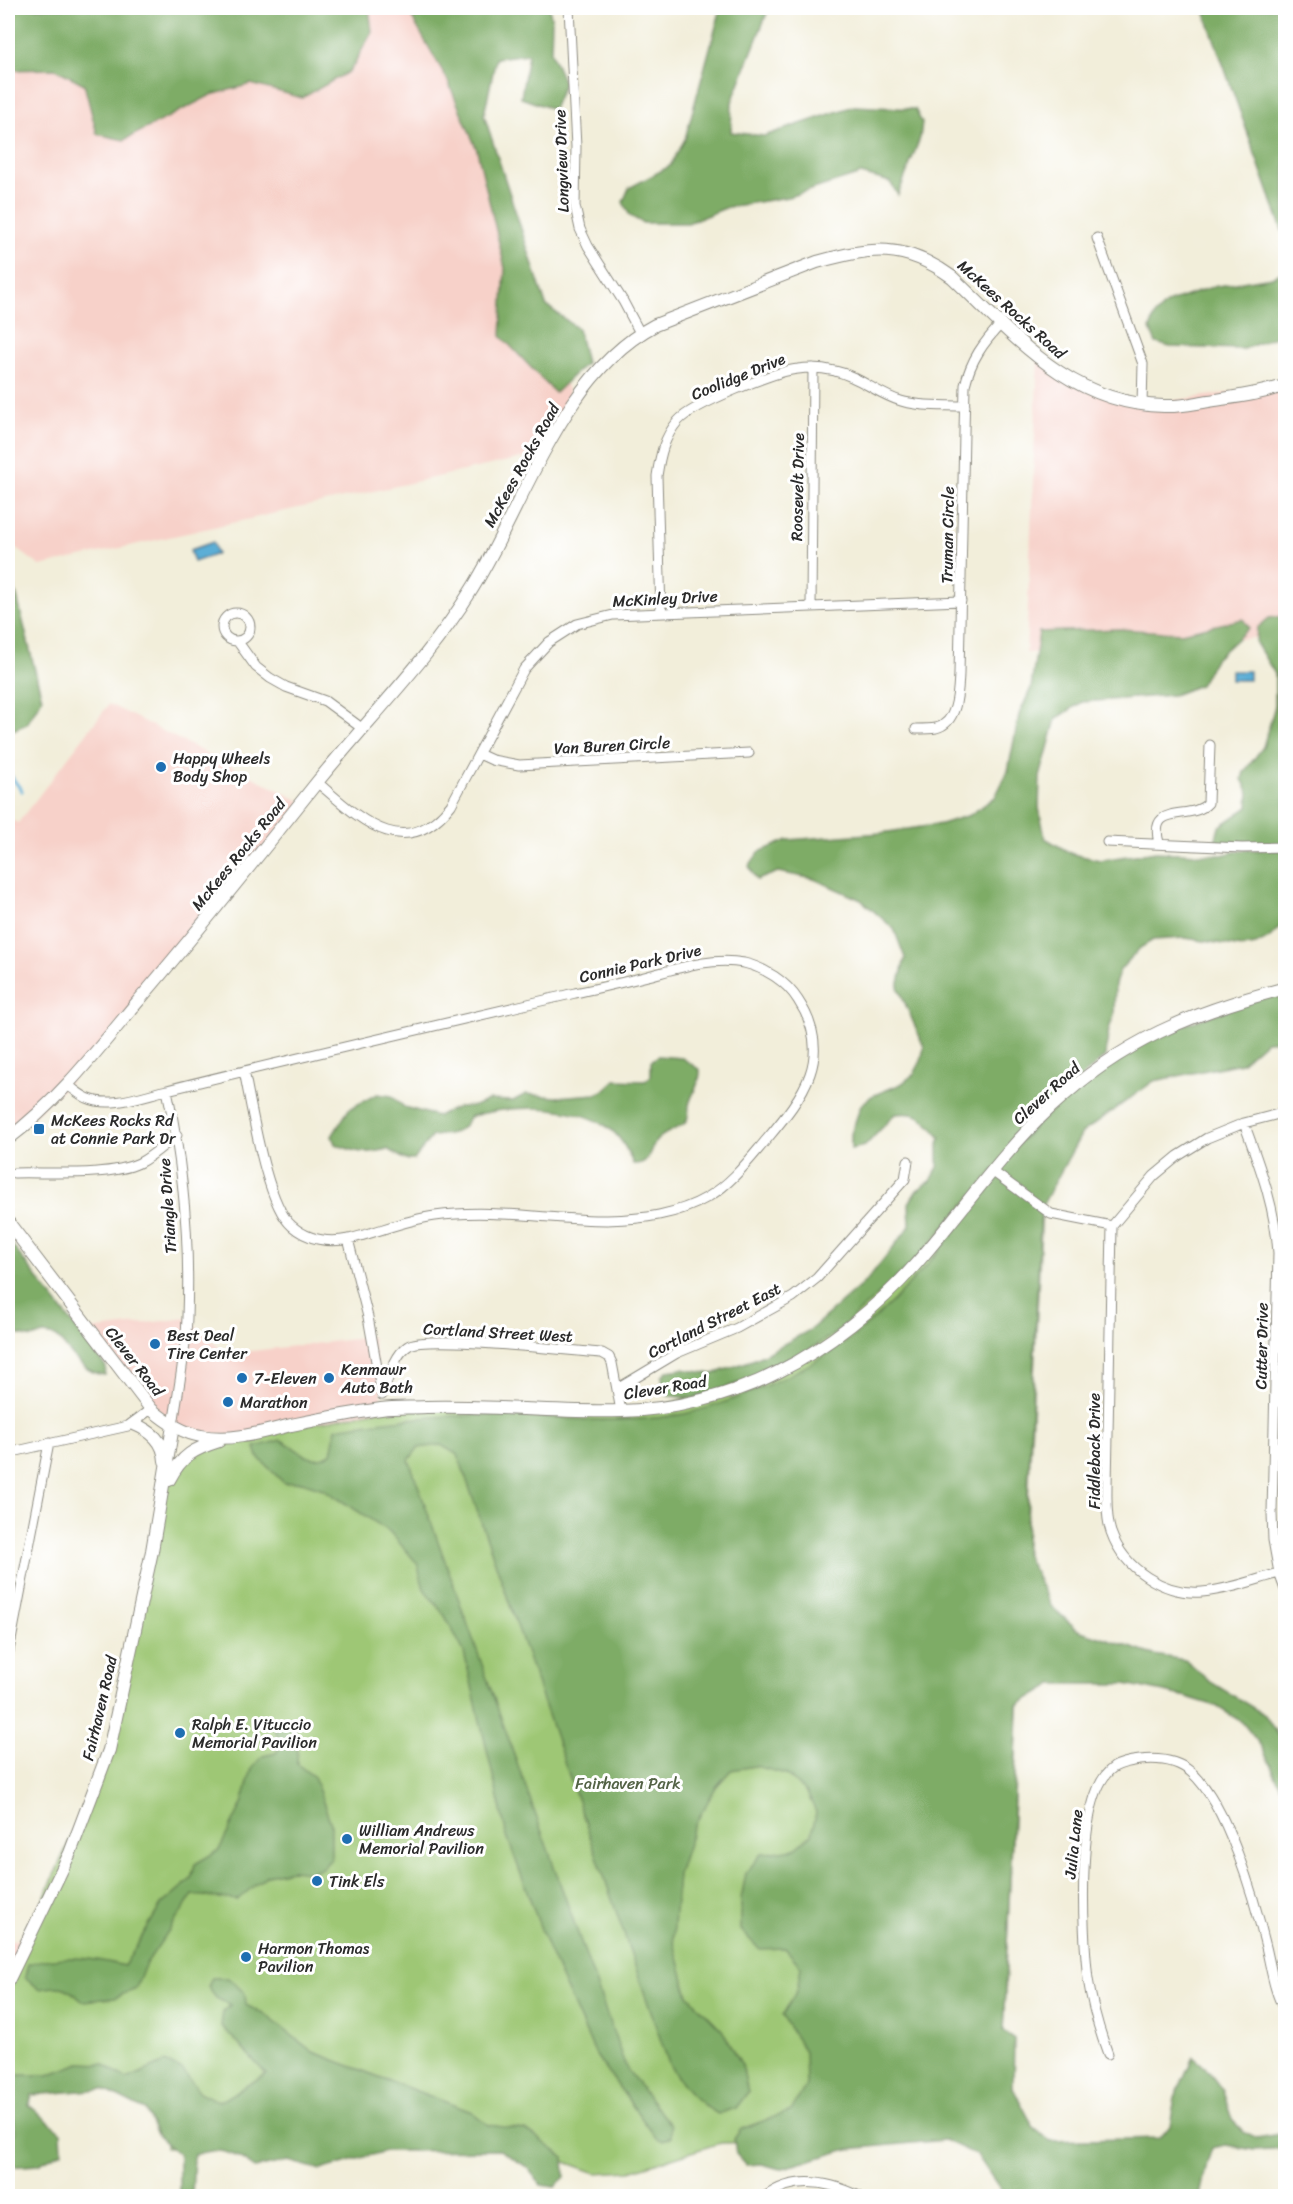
<svg xmlns="http://www.w3.org/2000/svg" width="1293" height="2204" font-family="Sriracha,sans-serif">
  <style>
    .built { fill: #f7d1c9 }
    .green { fill: #9ec774; stroke: #647950; stroke-width: 1.5 }
    .forest { fill: #7eac66; stroke: #546c48; stroke-width: 1.5 }
    .water { fill: #5baed6; stroke: #436c80; stroke-width: 1.5 }
    .lines { fill: none; stroke-linecap: round; stroke-linejoin: round }
    .stream { stroke: #5baed6; stroke-width: 3 }
    .minor-casing { stroke: #8e8c82; stroke-width: 11 }
    .tertiary-casing { stroke: #8e8c82; stroke-width: 14 }
    .minor { stroke: #fff; stroke-width: 9 }
    .tertiary { stroke: #fff; stroke-width: 12 }
    .poi-dot { fill: #1f6fb2; stroke: #fff; stroke-width: 2 }
    .labels { text-anchor: middle; stroke-width: 6; stroke-linejoin: round; paint-order: stroke }
    .street-label { font-size: 16px; fill: #2b2b2b; stroke: #fff }
    .poi-label { font-size: 16px; fill: #2b2b2b; stroke: #fff; text-anchor: start }
    .park-label { font-size: 16px; fill: #536245; stroke: #fff }
  </style>
  <rect width="100%" height="100%" fill="#fff"/>
  <filter id="ink" filterUnits="userSpaceOnUse"><feTurbulence type="fractalNoise" baseFrequency=".0167" numOctaves="2"/><feDisplacementMap in="SourceGraphic" scale="12" xChannelSelector="R" yChannelSelector="G"/><feConvolveMatrix kernelMatrix="1 2 1 2 8 2 1 2 1" color-interpolation-filters="sRGB"/></filter>
  <filter id="wash" filterUnits="userSpaceOnUse"><feTurbulence type="fractalNoise" baseFrequency=".008" numOctaves="4" result="noise"/><feDisplacementMap in="SourceGraphic" scale="24" xChannelSelector="R" yChannelSelector="G"/><feGaussianBlur stdDeviation="1.35" result="paint"/><feColorMatrix in="noise" values="0 0 0 0 0 0 0 0 0 0 0 0 0 0 0 0 0 1.4 0 .05"/><feComposite in="paint" operator="in"/></filter>
  <g filter="url(#wash)">
    <rect width="100%" height="100%" fill="#f2eeda"/>
    <path class="built" d="M8,8H438L573,405L544,453L40,566L8,542Z
      M1038,358L1066,379L1142,405L1285,385V636L1026,653Z
      M109,704L302,802L67,1085L8,1139V819L18,823Z
      M187,1318L226,1354L372,1337L384,1409L233,1437L173,1426L90,1330Z
      M31,1936L8,1981V1942Z"/>
    <path class="green" d="M992,1171L1042,1207L998,2136L720,2143L630,2171L596,2173L557,2159L539,2145L166,2148V2084H8V1981L109,1750L163,1491L176,1466L207,1445L384,1409L653,1408L779,1372Z"/>
    <path class="forest" d="M8,8H369L372,32L350,71L302,98L251,84L211,95L124,140L97,134L84,84L56,69L8,70Z
      M402,8H549L552,20L551,52L564,83L553,109L521,98L528,54L496,58L484,115L546,305L578,329L586,363L555,393L501,336L505,268L477,150L447,79L408,11Z
      M721,8H769L732,102L731,132L764,136L854,106L915,109L922,123L920,138L898,195L890,182L861,174L788,197L728,207L688,223H643L630,216L623,202L629,188L670,166L685,139Z
      M1203,8H1285V238Z
      M1285,269V333L1244,349L1170,347L1156,343L1150,329L1155,315L1167,303L1212,287L1272,277Z
      M8,570L17,597L42,699L27,724L13,730L8,728Z
      M1285,616V846L1214,845L1219,827L1248,807L1249,793L1242,779L1244,772L1263,747L1275,706V674L1256,643L1257,628L1269,618Z
      M1243,619L1249,628L1215,659L1200,685L1173,695L1082,702L1056,719L1040,777L1039,808L1045,838L1072,854L1100,860L1156,852L1222,855L1242,850L1285,849V926L1280,927L1269,938L1256,945L1242,947L1185,938L1153,940L1140,948L1120,970L1115,984L1114,1015L1109,1029L1105,1056L1050,1107L909,1267L837,1332L777,1370L694,1398L669,1396L664,1391L662,1376L667,1371L682,1369L713,1374L758,1358L810,1330L867,1280L910,1226L909,1203L917,1190L931,1181L938,1167V1145L941,1138C924,1119 921,1111 895,1114L865,1146L851,1149V1134L861,1105L872,1096L901,1084L914,1074L921,1061L924,1047L898,987L905,958L894,929L861,900L814,879L778,872L757,880L749,866L759,852L788,840L881,833L941,824L970,815L995,797L1008,771L1019,715L1031,688L1039,632L1119,629L1181,633Z
      M1285,989V1040L1266,1041L1241,1063L1154,1081L1082,1133L1042,1206L993,1171L1052,1108L1148,1038Z
      M658,1056L682,1058L700,1070C701,1083 692,1092 689,1105C688,1111 690,1117 685,1123C677,1130 664,1132 657,1140C648,1150 651,1165 633,1164C627,1149 620,1135 606,1126C570,1103 508,1105 469,1117C462,1135 449,1134 432,1136L414,1160H406L387,1149C365,1155 355,1152 335,1144L332,1136L349,1109L377,1094L392,1096L404,1107L437,1116L458,1107L474,1106L489,1100L513,1101L526,1094L556,1097L596,1094L603,1091L615,1080L645,1081L651,1076V1061Z
      M999,1177L1041,1207L1025,1552L1051,1606L1078,1630L1154,1655L1185,1660L1209,1681L1265,1715L1286,1748L1285,1795L1261,1746L1242,1722L1216,1706L1183,1696L1125,1684H1053L1018,1705L1003,2031L1014,2039L1013,2088L1034,2128L1050,2141L1160,2138L1170,2126L1175,2097L1193,2057L1205,2067L1223,2091L1232,2120L1243,2131L1257,2138L1285,2133V2148L1254,2150L1226,2145L1212,2148L1207,2163L1200,2196H1005L977,2155L945,2140L848,2149L780,2169L762,2164L746,2165L736,2154L734,2139L741,2129L791,2111L806,2085L805,2052L782,2016L797,1990L801,1967L785,1948L759,1949L741,1930V1899L746,1873L761,1854L794,1849L812,1834L816,1812L807,1793L786,1774L755,1766L731,1770L716,1787L693,1828L678,1874L673,1939L688,1995L722,2030L742,2065L748,2092L736,2108L718,2114C696,2102 682,2086 669,2064L458,1455L441,1445L418,1448L409,1460L626,2068L671,2126V2137L664,2141L656,2138L597,2057L549,1951L507,1836L464,1652L445,1616L424,1589L417,1563L389,1531L323,1489L302,1482L284,1483L258,1457L255,1447L281,1440C302,1450 307,1466 331,1454L336,1428C390,1419 444,1415 499,1415C534,1415 568,1420 603,1420C630,1420 658,1419 684,1414C737,1402 818,1366 860,1331C913,1287 956,1230 999,1177Z
      M8,1240L106,1367L105,1375C84,1374 69,1351 56,1336L43,1334L32,1338L8,1332Z
      M282,1717H292L298,1742L297,1764L314,1777L331,1824V1859L322,1868L310,1872L292,1870L267,1875L237,1900L193,1895L145,1965L136,1988L115,1998L82,2001C65,1985 62,1985 39,1989L25,1977L28,1964C61,1954 92,1957 124,1966L161,1905L191,1879L195,1864L219,1850L242,1804L252,1768L263,1756L276,1753L281,1745L275,1729Z
      M212,1978H228L245,1993L246,2005L267,2016L313,2052L472,2112L488,2125L526,2130L564,2157L565,2177L554,2187L541,2185L527,2167L500,2150L385,2151L321,2170L288,2161L255,2168C236,2153 219,2146 194,2155L192,2196H179V2155L158,2136L145,2110L103,2089L32,2095L29,2105L61,2132L62,2152L38,2165L8,2167V2138L15,2133L12,2106L8,2105V2075H48L80,2063L103,2064L127,2079L165,2062L183,2070L199,2092L219,2102L266,2074L221,2025L223,2012L230,2005L216,1998L208,1987Z"/>
    <path class="water" d="M213,542L217,554L194,562L190,550Z
      M1231,671H1249V680H1231Z"/>
    <g class="lines">
      <path class="stream" d="M8,772L22,791"/>
    </g>
  </g>
  <g filter="url(#ink)">
    <g class="lines">
      <g class="minor-casing">
        <path id="minor" d="M569,8L576,147L575,206L580,229L588,246L623,301L640,333
          M1097,238L1143,364L1142,405
          M811,607L813,368
          M661,612L657,476C660,456 664,437 678,421C692,405 775,371 798,369C810,367 823,368 835,371C859,376 877,394 901,401C921,407 944,405 965,406
          M222 627a14 14 0 1 1 28 0a14 14 0 1 1-28 0Z
          M238,642L256,667L270,678L286,687L325,701L363,729
          M916,729C923,729 930,729 936,728C958,723 958,692 959,674L965,385C971,360 983,343 1001,324
          M479,754L492,760L519,765L749,753
          M317,782C358,817 404,865 451,805L524,669L549,642L577,624L613,615L961,601
          M1107,842L1242,848L1286,847
          M1159,843C1148,801 1191,822 1208,803L1210,745
          M67,1085C74,1089 80,1095 87,1098C111,1109 144,1095 167,1090C183,1164 190,1241 187,1317C186,1353 178,1390 173,1426
          M167,1090C303,1056 439,1025 575,993C600,988 624,982 648,976C679,968 711,957 744,963C765,968 786,981 798,1000C835,1056 803,1096 767,1139C749,1160 732,1183 708,1197C677,1215 643,1219 607,1220C550,1220 493,1208 435,1216C405,1220 378,1232 349,1239C329,1243 308,1240 292,1226C266,1204 252,1108 244,1071
          M1286,1112L1244,1123L1207,1138L1178,1156L1154,1176L1112,1226L1107,1486C1107,1501 1106,1518 1111,1532C1124,1569 1164,1595 1202,1592C1228,1590 1254,1580 1279,1573L1286,1592
          M1244,1123C1260,1167 1275,1206 1278,1253L1272,1513L1273,1540L1279,1573
          M992,1171L1051,1214L1112,1226
          M14,1173C47,1172 110,1177 139,1163C153,1156 165,1144 177,1135
          M348,1239L368,1317L382,1395
          M617,1389L677,1353L737,1328L793,1297L817,1278L905,1179L908,1161
          M382,1395C388,1380 394,1355 408,1346C425,1334 572,1351 602,1353L609,1357L612,1363L621,1411
          M8,1453L128,1426L151,1409
          M8,1656L49,1443
          M1108,2054C1099,2030 1092,2004 1088,1979C1083,1936 1074,1793 1114,1767C1121,1763 1132,1761 1140,1760C1158,1758 1177,1760 1191,1772C1227,1803 1255,1901 1266,1947C1271,1967 1274,1994 1286,2012
          M766,2196C795,2175 828,2181 859,2196"/>
      </g>
      <g class="tertiary-casing">
        <path id="tertiary" d="M8,1139C57,1102 95,1053 134,1006C196,934 255,860 314,786C366,721 428,661 472,589C525,504 561,375 655,325L817,262C871,247 904,242 952,277C1015,337 1070,404 1164,406C1179,407 1195,403 1209,401C1234,397 1262,394 1286,385
          M8,1222L151,1409C166,1422 182,1433 201,1436C231,1442 263,1432 291,1425C321,1419 351,1413 381,1409C396,1407 411,1408 426,1407C491,1405 556,1413 621,1411C674,1410 731,1396 778,1372C827,1348 879,1306 915,1265C961,1213 1000,1155 1051,1107C1121,1041 1193,1012 1286,988
          M134,1424C151,1431 164,1441 165,1461
          M169,1480C182,1455 194,1449 219,1441
          M8,1981L70,1853L109,1750L152,1551L173,1426"/>
      </g>
      <use href="#minor" class="minor"/>
      <use href="#tertiary" class="tertiary"/>
    </g>
  </g>
  <g class="poi-dot">
    <circle cx="161" cy="767" r="6"/>
    <rect x="33" y="1123" width="12" height="12" rx="3"/>
    <circle cx="155" cy="1344" r="6"/>
    <circle cx="242" cy="1378" r="6"/>
    <circle cx="329" cy="1378" r="6"/>
    <circle cx="228" cy="1402" r="6"/>
    <circle cx="180" cy="1733" r="6"/>
    <circle cx="347" cy="1839" r="6"/>
    <circle cx="317" cy="1881" r="6"/>
    <circle cx="246" cy="1957" r="6"/>
  </g>
  <g class="labels">
    <g class="street-label">
      <text transform="translate(561 161) rotate(-92)" y="6">Longview Drive</text>
      <text transform="translate(1012 309) rotate(42)" y="6">McKees Rocks Road</text>
      <text transform="translate(738 376) rotate(-22)" y="6">Coolidge Drive</text>
      <text transform="translate(521 465) rotate(-61)" y="6">McKees Rocks Road</text>
      <text transform="translate(797 487) rotate(-89)" y="6">Roosevelt Drive</text>
      <text transform="translate(947 535) rotate(-89)" y="6">Truman Circle</text>
      <text transform="translate(665 598) rotate(-3)" y="6">McKinley Drive</text>
      <text transform="translate(612 745) rotate(-3)" y="6">Van Buren Circle</text>
      <text transform="translate(238 854) rotate(-51)" y="6">McKees Rocks Road</text>
      <text transform="translate(640 963) rotate(-13)" y="6">Connie Park Drive</text>
      <text transform="translate(1046 1093) rotate(-42)" y="6">Clever Road</text>
      <text transform="translate(167 1206) rotate(-94)" y="6">Triangle Drive</text>
      <text transform="translate(714 1320) rotate(-27)" y="6">Cortland Street East</text>
      <text transform="translate(498 1332) rotate(3)" y="6">Cortland Street West</text>
      <text transform="translate(1261 1346) rotate(-89)" y="6">Cutter Drive</text>
      <text transform="translate(135 1361) rotate(52)" y="6">Clever Road</text>
      <text transform="translate(665 1387) rotate(-9)" y="6">Clever Road</text>
      <text transform="translate(1094 1451) rotate(-90)" y="6">Fiddleback Drive</text>
      <text transform="translate(99 1708) rotate(-77)" y="6">Fairhaven Road</text>
      <text transform="translate(1073 1844) rotate(-84)" y="6">Julia Lane</text>
    </g>
    <g class="poi-label">
      <text x="173" y="764">Happy Wheels<tspan x="173" dy="18">Body Shop</tspan></text>
      <text x="51" y="1126">McKees Rocks Rd<tspan x="51" dy="18">at Connie Park Dr</tspan></text>
      <text x="167" y="1341">Best Deal<tspan x="167" dy="18">Tire Center</tspan></text>
      <text x="341" y="1375">Kenmawr<tspan x="341" dy="18">Auto Bath</tspan></text>
      <text x="254" y="1384">7-Eleven</text>
      <text x="240" y="1408">Marathon</text>
      <text x="192" y="1730">Ralph E. Vituccio<tspan x="192" dy="18">Memorial Pavilion</tspan></text>
      <text x="359" y="1836">William Andrews<tspan x="359" dy="18">Memorial Pavilion</tspan></text>
      <text x="329" y="1887">Tink Els</text>
      <text x="258" y="1954">Harmon Thomas<tspan x="258" dy="18">Pavilion</tspan></text>
    </g>
    <g class="park-label">
      <text x="628" y="1789">Fairhaven Park</text>
    </g>
  </g>
  <rect width="1293" height="2204" fill="none" stroke="#fff" stroke-width="30"/>
</svg>
